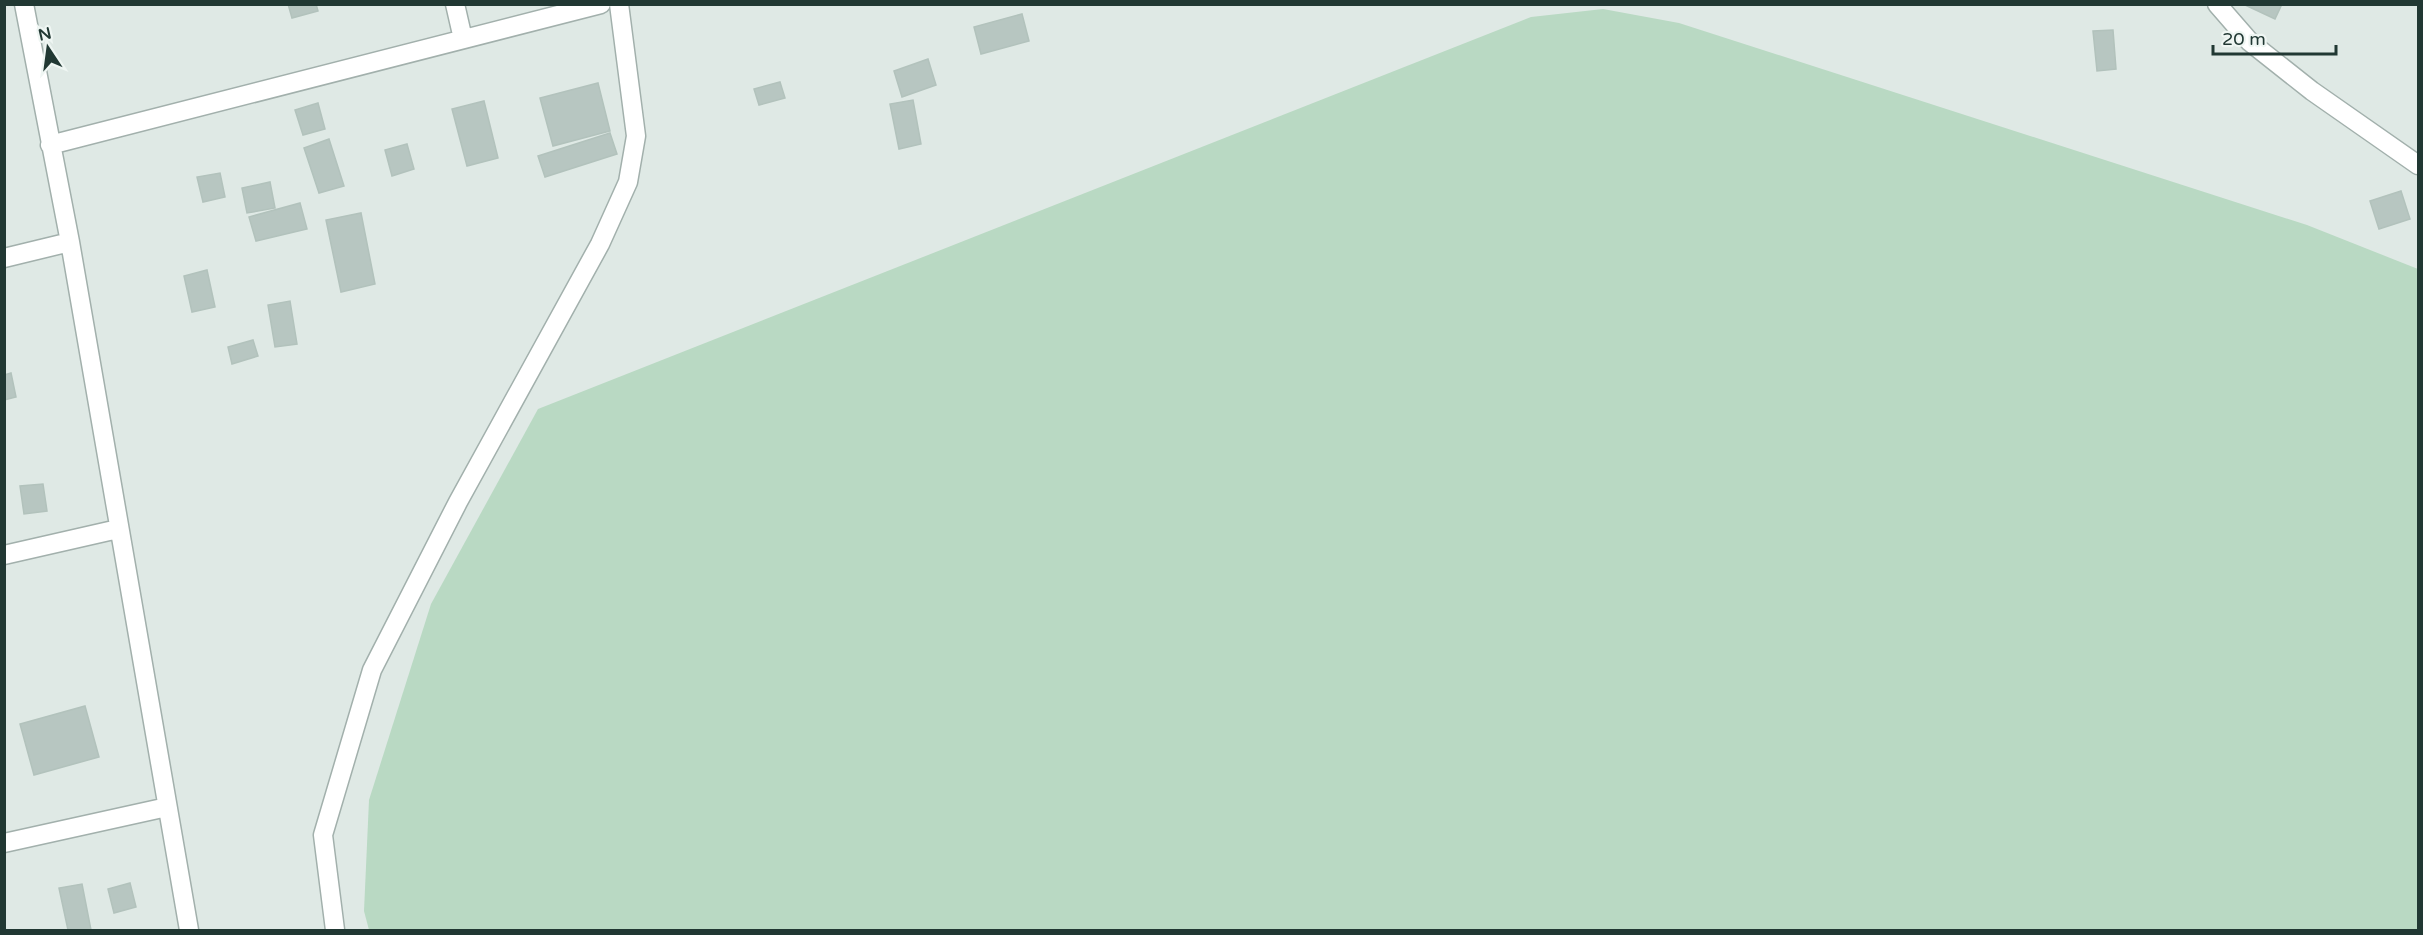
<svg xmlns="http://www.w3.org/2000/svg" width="2423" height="935" font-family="'Varela Round',sans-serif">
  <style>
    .green { fill: #b9d9c3 }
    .building { fill: #b7c6c1; stroke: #b2c2bc; stroke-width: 1.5 }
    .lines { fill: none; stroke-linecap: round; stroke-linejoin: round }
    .minor-casing { stroke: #a2b0ac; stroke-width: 21 }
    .minor { stroke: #fff; stroke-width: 18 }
  </style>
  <rect width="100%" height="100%" fill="#dfe9e5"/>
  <path class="green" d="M1603,9L1679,23L2307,225L2418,269V930H369L364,911L369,800L431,604L538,409L1531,17Z"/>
  <path class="building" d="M288,4H316L318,11L292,18Z
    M2243,4H2282L2275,19Z
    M1022,14L1029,41L981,54L974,27Z
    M2113,30L2116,69L2097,71L2093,31Z
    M928,59L936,85L902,97L894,71Z
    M780,82L785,98L759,105L754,89Z
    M598,83L610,131L553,146L540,98Z
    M913,100L921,144L899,149L890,104Z
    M484,101L498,158L467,166L452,109Z
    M318,103L325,129L303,135L295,110Z
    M610,133L617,154L545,177L538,156Z
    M329,139L344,186L319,193L304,148Z
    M407,144L414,169L392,176L385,150Z
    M220,173L225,197L203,202L197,177Z
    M270,182L275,208L247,213L242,188Z
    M2401,191L2410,219L2379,229L2370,201Z
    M300,203L307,229L256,241L249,217Z
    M361,213L375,284L341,292L326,220Z
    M207,270L215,307L192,312L184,276Z
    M290,301L297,344L275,347L268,305Z
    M253,340L258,356L232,364L228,347Z
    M11,373L16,397L4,400V375Z
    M43,484L47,511L24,514L20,486Z
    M85,706L99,757L34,775L20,724Z
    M130,883L136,907L114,913L108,889Z
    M82,884L91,930H68L59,888Z"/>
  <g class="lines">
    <g class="minor-casing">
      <path id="minor" d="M24,4L70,242L189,930
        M455,4L463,39
        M2217,4L2250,42L2312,91L2418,165
        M50,145L601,4
        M4,258L70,242
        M4,555L118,529
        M4,843L167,807
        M335,930L323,835L372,670L458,502L600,244L628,182L636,136L619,4"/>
    </g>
    <use href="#minor" class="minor"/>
  </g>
  <rect width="2423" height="935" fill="none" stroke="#213833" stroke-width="12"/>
  <g transform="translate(48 48) rotate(347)" stroke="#eff6f3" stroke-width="4.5" paint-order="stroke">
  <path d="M0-4.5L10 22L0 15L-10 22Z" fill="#213833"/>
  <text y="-9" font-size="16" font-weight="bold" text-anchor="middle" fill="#213833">N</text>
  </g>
  <path d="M2213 45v9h123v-9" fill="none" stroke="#213833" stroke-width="3"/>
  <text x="2222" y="45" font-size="18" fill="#213833" stroke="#eff6f3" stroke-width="4.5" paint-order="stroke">20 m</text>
</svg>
